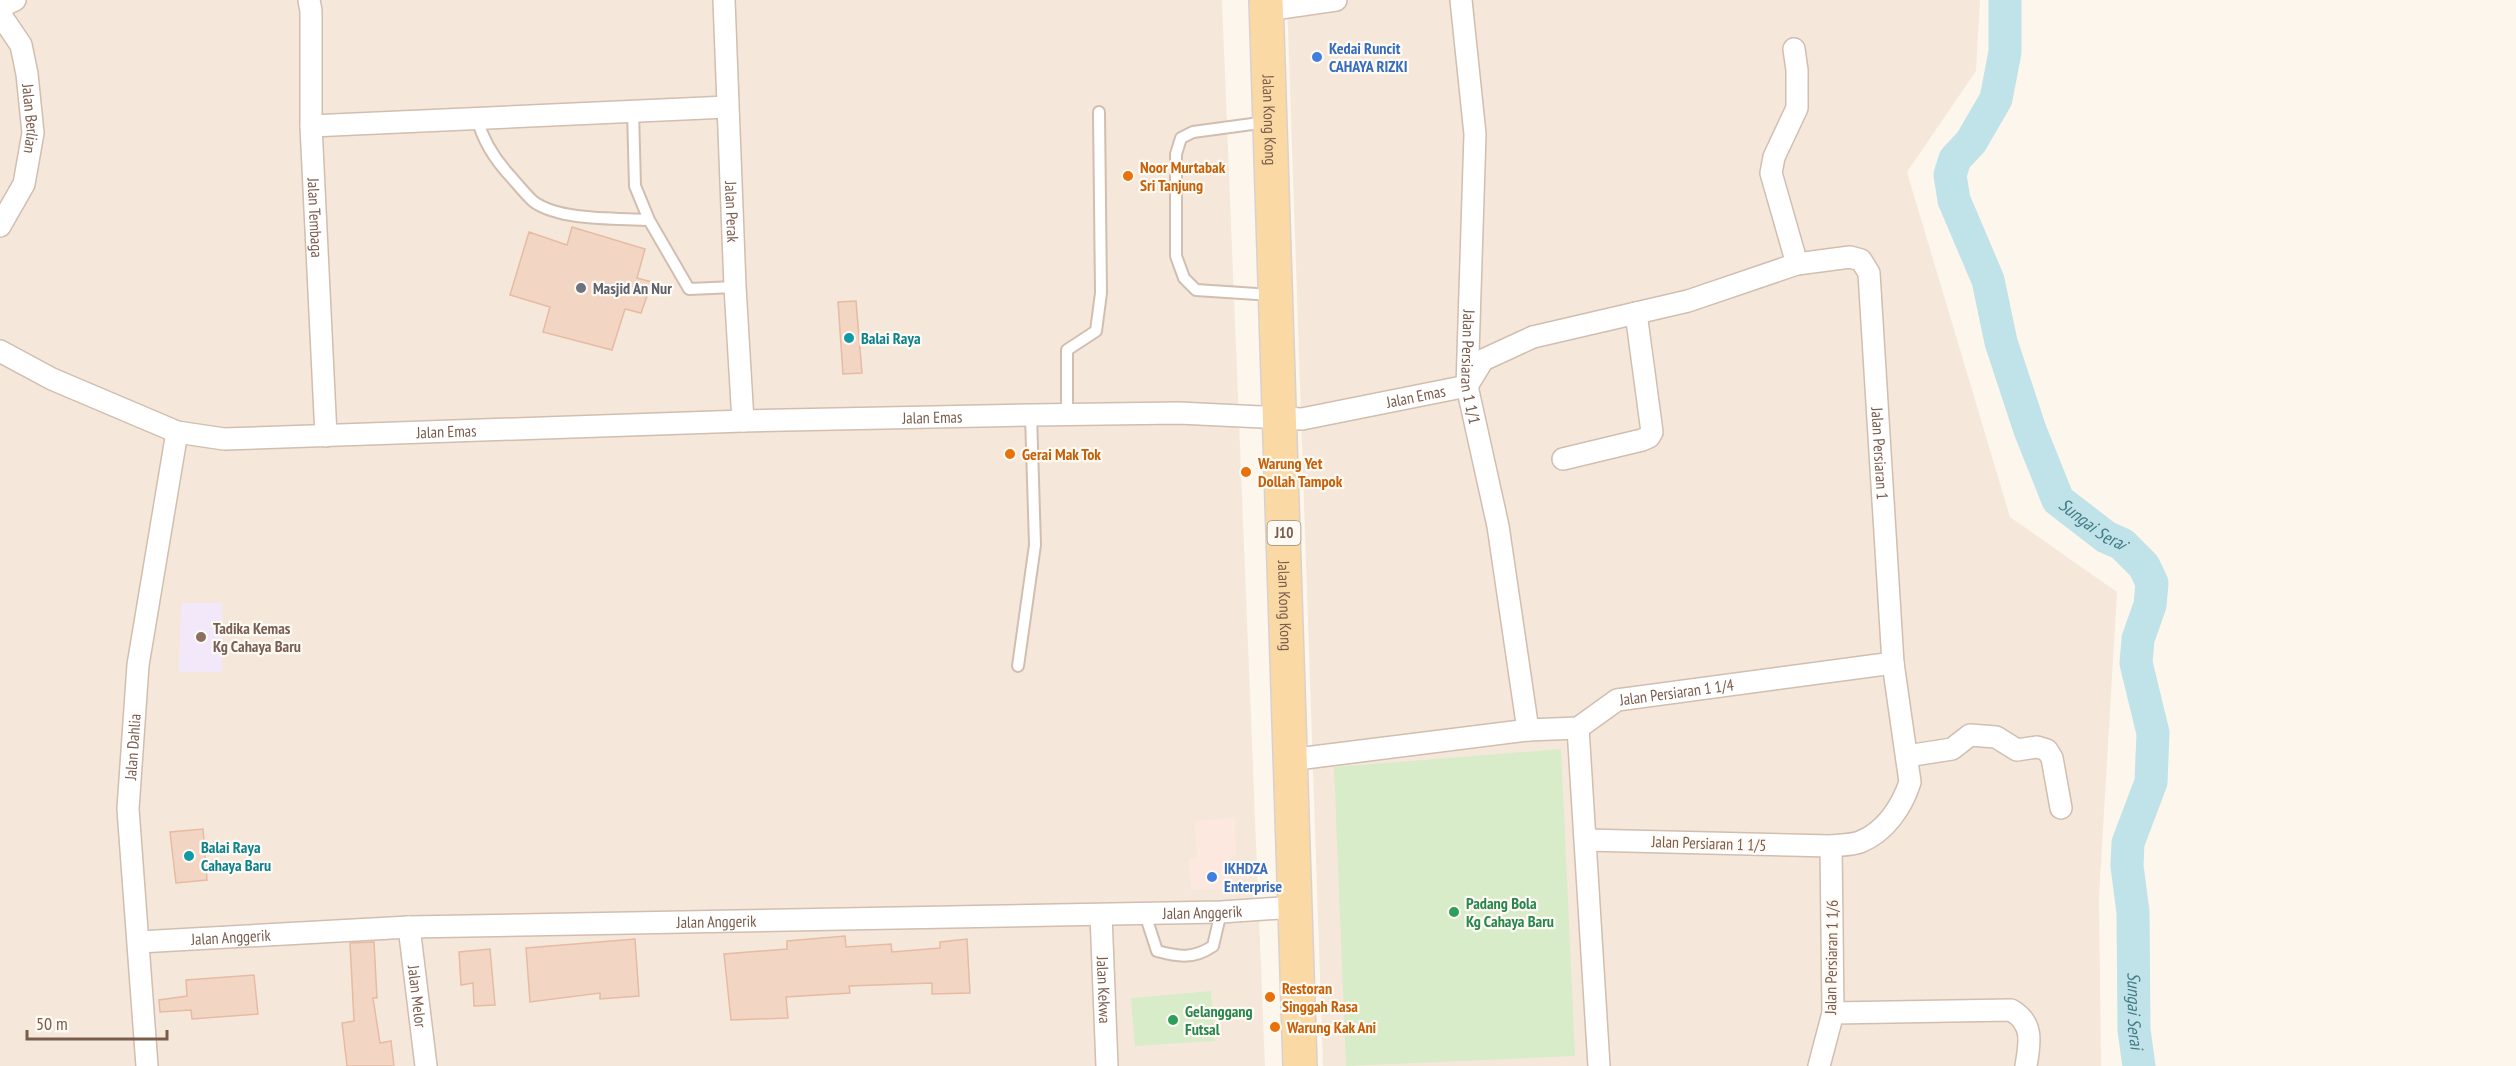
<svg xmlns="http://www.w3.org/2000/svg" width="2516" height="1066" font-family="'PT Sans Narrow',sans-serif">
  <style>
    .residential { fill: #f5e8da }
    .commercial { fill: #fde8e0 }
    .education { fill: #f3e8fa }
    .green { fill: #d8ecc9 }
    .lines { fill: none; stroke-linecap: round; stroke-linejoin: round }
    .river { stroke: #bfe3e8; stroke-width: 33 }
    .building { fill: #f3d5c3; stroke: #e6bba3; stroke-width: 1.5 }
    .service-casing { stroke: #d1beb0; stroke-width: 14 }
    .minor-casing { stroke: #d1beb0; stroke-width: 24 }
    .primary-casing { stroke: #dad1cd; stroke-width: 36 }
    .service { stroke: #fff; stroke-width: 10 }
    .minor { stroke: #fff; stroke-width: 21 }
    .primary { stroke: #fbd9a5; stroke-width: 33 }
    .shop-dot { fill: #3f7fe0; stroke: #fffaf3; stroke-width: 2 }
    .food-dot { fill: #e8710a; stroke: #fffaf3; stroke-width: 2 }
    .worship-dot { fill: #6b7280; stroke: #fffaf3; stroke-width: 2 }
    .culture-dot { fill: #0f9aa8; stroke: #fffaf3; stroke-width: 2 }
    .education-dot { fill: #8d6e63; stroke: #fffaf3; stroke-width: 2 }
    .leisure-dot { fill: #2e9e5b; stroke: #fffaf3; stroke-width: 2 }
    .labels { text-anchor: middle; stroke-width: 4.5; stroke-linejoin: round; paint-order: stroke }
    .shield { fill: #fffaf3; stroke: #a28b7f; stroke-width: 1.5 }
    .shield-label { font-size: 15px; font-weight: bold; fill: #7a5c4d }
    .shop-label { font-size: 16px; font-weight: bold; fill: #366cbe; stroke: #fffaf3; text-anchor: start }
    .street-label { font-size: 16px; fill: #7a5c4d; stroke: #fffaf3 }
    .food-label { font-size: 16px; font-weight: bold; fill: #c56008; stroke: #fffaf3; text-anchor: start }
    .worship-label { font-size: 16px; font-weight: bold; fill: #5b616d; stroke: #fffaf3; text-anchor: start }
    .culture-label { font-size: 16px; font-weight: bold; fill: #0d838f; stroke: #fffaf3; text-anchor: start }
    .education-label { font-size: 16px; font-weight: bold; fill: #785e54; stroke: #fffaf3; text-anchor: start }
    .leisure-label { font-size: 16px; font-weight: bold; fill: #27864d; stroke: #fffaf3; text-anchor: start }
    .water-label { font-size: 18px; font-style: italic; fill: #437c86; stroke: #fffaf3 }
  </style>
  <rect width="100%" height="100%" fill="#fdf6ec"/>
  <path class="residential" d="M0,0H1222L1265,1066H0Z
    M1287,0H1980L1976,71L1907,172L2010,517L2117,592L2099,897L2101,1066H1323Z"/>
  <path class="commercial" d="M1235,818L1236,855L1229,859L1231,888L1191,890L1189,858H1197L1195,821Z"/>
  <path class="education" d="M181,603H222V672H179Z"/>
  <path class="green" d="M1561,749L1575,1056L1346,1066L1334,767Z
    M1211,991L1215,1041L1135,1046L1131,998Z"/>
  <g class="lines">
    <path class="river" id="s1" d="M2005,0V52L1996,99L1971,142L1955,159L1950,175L1954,200L1988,280L2001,342L2030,430L2058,500L2106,537L2122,544L2144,566L2152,583L2150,605L2138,639L2136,663L2153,733L2151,782L2128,843L2127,866L2133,912L2134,1030L2139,1066"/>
  </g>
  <path class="building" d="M572,227L645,249L637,278L652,282L641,313L625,309L612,350L543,332L550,307L510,295L529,232L567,245Z
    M856,301L862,373L843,374L838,302Z
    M203,829L207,880L176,883L170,832Z
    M845,936L846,947L891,944L892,952L940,948V942L967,939L970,993L932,994V983L849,986L850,993L786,997L788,1018L731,1020L724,954L787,949V941Z
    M635,939L639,996L600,999V993L530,1002L526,948Z
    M374,942L377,998H373L380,1043L391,1041L394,1066H347L342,1023L354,1021L350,943Z
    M490,949L495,1005L474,1006L473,983L461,985L459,952Z
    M254,975L258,1014L192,1019L191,1010L160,1012L159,1000L187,996L186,980Z"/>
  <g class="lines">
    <g class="service-casing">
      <path id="service" d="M633,111L635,186L649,220L689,289L735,287
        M477,118C483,142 495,160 512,178C519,186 526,195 534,202C561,221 617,218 649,220
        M1267,122L1193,132L1181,138L1176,154V256L1184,278L1196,290L1272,295
        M1067,415V350L1096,331L1101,293L1099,112
        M1018,666L1035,545L1031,415
        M1145,914L1157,951C1179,957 1194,959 1213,946L1221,912"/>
    </g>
    <g class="minor-casing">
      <g id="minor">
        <path id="s2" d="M309,0L311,11V126L326,436"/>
        <path id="s3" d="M724,0L735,287L743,421"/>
        <path id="s4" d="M1461,0L1475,134L1467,386L1498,526L1528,730"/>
        <path d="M0,7L15,0"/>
        <path d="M1267,10L1336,0"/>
        <path id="s5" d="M0,14L21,45L27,74L33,133L24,184L0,226"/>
        <path d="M1794,49L1797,70V108L1774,157L1771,173L1797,264"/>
        <path d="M311,126L727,107"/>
        <path id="s6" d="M0,351L52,379L177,432L224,439L743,421L1031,415L1179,413L1302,419L1467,386L1483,360L1533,337L1688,301L1797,264L1850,257L1861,260L1869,273L1893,663L1910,782C1902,807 1885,832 1860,842C1852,845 1840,845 1831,846L1586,840"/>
        <path d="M1563,459L1642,440L1649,437L1652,432L1636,313"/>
        <path d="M1578,728L1599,1066"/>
        <path d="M1907,756L1952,749L1970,735L1996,737L2017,750L2037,747L2047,750L2052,758L2061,808"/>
        <path id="s7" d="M1289,760L1528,730L1578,728L1617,700L1893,663"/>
        <path id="s8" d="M1101,915L1107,1066"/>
        <path id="s9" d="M409,927L426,1066"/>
        <path id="s10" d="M139,942L409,927L1221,912L1295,907"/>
        <path d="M1833,1013L2011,1010C2034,1023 2030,1043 2026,1066"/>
        <path id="s11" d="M147,1066L128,809L138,665L177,432"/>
        <path d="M1819,1066L1833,1013L1831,846"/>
      </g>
    </g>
    <g class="primary-casing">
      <g id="primary">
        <path id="s12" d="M1266,0L1300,1066"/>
      </g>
    </g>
    <use href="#service" class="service"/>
    <use href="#minor" class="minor"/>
    <use href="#primary" class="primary"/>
  </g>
  <g class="shop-dot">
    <circle cx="1317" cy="57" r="6"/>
    <circle cx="1212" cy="877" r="6"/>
  </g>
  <g class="food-dot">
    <circle cx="1128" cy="176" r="6"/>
    <circle cx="1010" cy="454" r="6"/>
    <circle cx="1246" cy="472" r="6"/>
    <circle cx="1270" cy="997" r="6"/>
    <circle cx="1275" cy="1027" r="6"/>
  </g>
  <circle class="worship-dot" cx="581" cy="288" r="6"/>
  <g class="culture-dot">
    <circle cx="849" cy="338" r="6"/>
    <circle cx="189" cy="856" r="6"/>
  </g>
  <circle class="education-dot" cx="201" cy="637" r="6"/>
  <g class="leisure-dot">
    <circle cx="1454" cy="912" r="6"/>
    <circle cx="1173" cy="1020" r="6"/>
  </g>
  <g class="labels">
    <rect class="shield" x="1267.5" y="521" width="33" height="24" rx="4.5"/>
    <g class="shield-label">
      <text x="1284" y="538">J10</text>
    </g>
    <g class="shop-label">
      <text x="1329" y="54">Kedai Runcit<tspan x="1329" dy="18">CAHAYA RIZKI</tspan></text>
      <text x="1224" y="874">IKHDZA<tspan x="1224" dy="18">Enterprise</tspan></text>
    </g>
    <g class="street-label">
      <text dy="6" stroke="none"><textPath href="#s12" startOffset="120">Jalan Kong Kong</textPath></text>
      <text dy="6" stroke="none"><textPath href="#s5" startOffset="112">Jalan Berlian</textPath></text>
      <text dy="6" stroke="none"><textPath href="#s3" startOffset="212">Jalan Perak</textPath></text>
      <text dy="6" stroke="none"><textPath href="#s2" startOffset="218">Jalan Tembaga</textPath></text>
      <text dy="6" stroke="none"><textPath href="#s4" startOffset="368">Jalan Persiaran 1 1/1</textPath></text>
      <text dy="6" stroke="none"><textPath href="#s6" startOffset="1437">Jalan Emas</textPath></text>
      <text dy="6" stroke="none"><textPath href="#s6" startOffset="951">Jalan Emas</textPath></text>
      <text dy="6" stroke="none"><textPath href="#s6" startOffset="465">Jalan Emas</textPath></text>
      <text dy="6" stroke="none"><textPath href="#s6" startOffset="2110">Jalan Persiaran 1</textPath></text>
      <text dy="6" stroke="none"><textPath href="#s12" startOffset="606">Jalan Kong Kong</textPath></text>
      <text dy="6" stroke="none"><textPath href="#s7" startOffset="399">Jalan Persiaran 1 1/4</textPath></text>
      <text dy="6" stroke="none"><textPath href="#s11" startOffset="320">Jalan Dahlia</textPath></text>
      <text transform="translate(1709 843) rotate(2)" y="6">Jalan Persiaran 1 1/5</text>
      <text dy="6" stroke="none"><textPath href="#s10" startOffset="1064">Jalan Anggerik</textPath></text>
      <text dy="6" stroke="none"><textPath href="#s10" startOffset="578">Jalan Anggerik</textPath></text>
      <text dy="6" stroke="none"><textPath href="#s10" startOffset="92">Jalan Anggerik</textPath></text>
      <text transform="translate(1831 957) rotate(-89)" y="6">Jalan Persiaran 1 1/6</text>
      <text dy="6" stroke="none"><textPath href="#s8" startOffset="75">Jalan Kekwa</textPath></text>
      <text dy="6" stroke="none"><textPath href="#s9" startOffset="70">Jalan Melor</textPath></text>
    </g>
    <g class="food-label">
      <text x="1140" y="173">Noor Murtabak<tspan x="1140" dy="18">Sri Tanjung</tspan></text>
      <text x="1022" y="460">Gerai Mak Tok</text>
      <text x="1258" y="469">Warung Yet<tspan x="1258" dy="18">Dollah Tampok</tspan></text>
      <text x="1282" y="994">Restoran<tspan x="1282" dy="18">Singgah Rasa</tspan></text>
      <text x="1287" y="1033">Warung Kak Ani</text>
    </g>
    <g class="worship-label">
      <text x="593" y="294">Masjid An Nur</text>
    </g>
    <g class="culture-label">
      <text x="861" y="344">Balai Raya</text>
      <text x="201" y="853">Balai Raya<tspan x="201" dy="18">Cahaya Baru</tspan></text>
    </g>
    <g class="education-label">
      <text x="213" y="634">Tadika Kemas<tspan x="213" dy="18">Kg Cahaya Baru</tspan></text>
    </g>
    <g class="leisure-label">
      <text x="1466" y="909">Padang Bola<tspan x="1466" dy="18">Kg Cahaya Baru</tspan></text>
      <text x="1185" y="1017">Gelanggang<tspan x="1185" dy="18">Futsal</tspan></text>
    </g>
    <g class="water-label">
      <text dy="6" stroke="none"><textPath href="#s1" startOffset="576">Sungai Serai</textPath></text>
      <text dy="6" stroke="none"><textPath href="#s1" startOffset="1098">Sungai Serai</textPath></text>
    </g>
  </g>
  <path d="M27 1030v9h140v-9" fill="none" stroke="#7a5c4d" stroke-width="3"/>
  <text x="36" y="1030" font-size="18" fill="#7a5c4d" stroke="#fffaf3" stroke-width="4.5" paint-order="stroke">50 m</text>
</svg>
